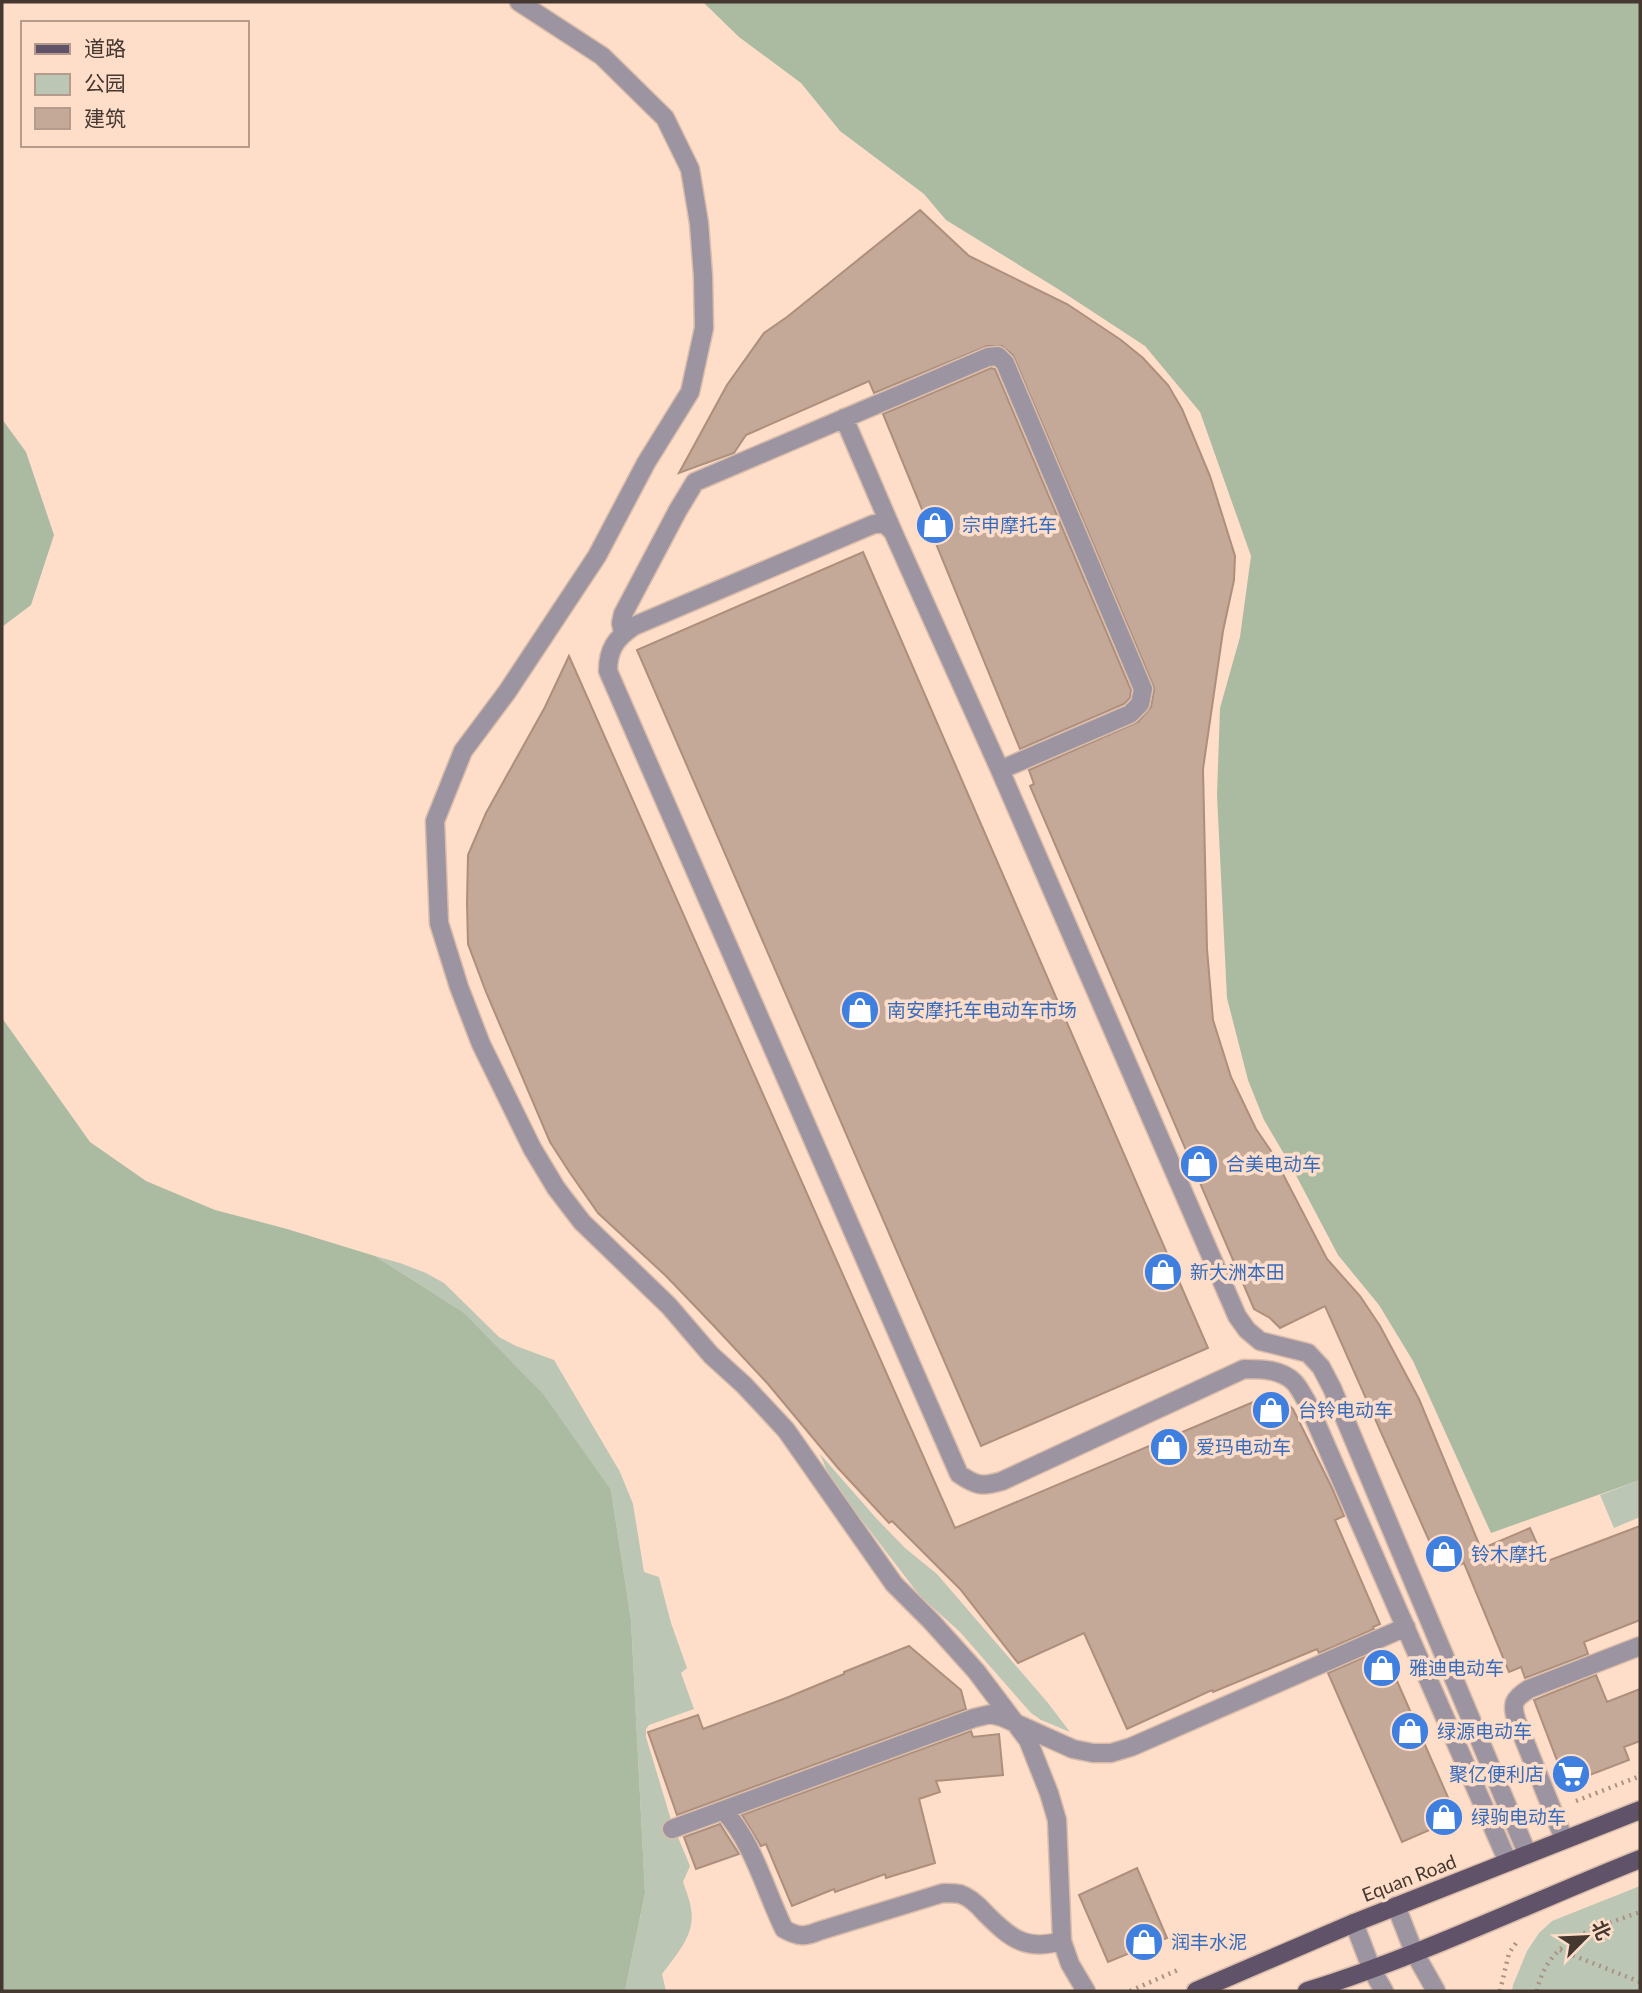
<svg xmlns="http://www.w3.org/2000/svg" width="1642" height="1993" font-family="Lato,'Noto Sans SC',sans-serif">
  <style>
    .green { fill: #bbc7b4 }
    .forest { fill: #abbba1 }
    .building { fill: #c4a898; stroke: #ae8f7c; stroke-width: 2 }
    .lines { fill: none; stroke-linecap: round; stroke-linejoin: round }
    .minor-casing { stroke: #d9bcaa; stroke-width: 21 }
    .major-casing { stroke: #d9bcaa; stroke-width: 21 }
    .path { stroke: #ab9384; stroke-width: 4.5; stroke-dasharray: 2 5; stroke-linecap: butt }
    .minor { stroke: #9c94a1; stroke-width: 18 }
    .major { stroke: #605268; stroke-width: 18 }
    .labels { text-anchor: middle; stroke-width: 7; stroke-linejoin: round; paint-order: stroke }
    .shop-label { font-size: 19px; fill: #366cbe; stroke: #feddc9; text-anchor: start }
    .street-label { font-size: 19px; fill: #453830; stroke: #feddc9 }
  </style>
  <rect width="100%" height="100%" fill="#feddc9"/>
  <path class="green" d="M375,1256L400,1263L426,1273L444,1283L499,1337L516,1346L554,1360L620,1472L633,1504L644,1572L659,1577L671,1623L687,1668L681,1673L694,1709L649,1725L646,1729V1737L672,1823L690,1866L683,1882C686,1891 690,1900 691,1909C696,1934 676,1955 662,1974L666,1991H625L645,1893L631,1620L611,1490L463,1312Z
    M820,1454L876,1518L905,1548L937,1574L1048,1703L1070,1732L1041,1720L1031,1713L960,1632L920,1596L851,1506L828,1473Z
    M1640,1480V1517L1614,1528L1600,1495Z
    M1640,1886V1991H1512L1513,1985L1527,1951L1539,1933L1552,1921Z"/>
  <path class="forest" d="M703,2H1640V1480L1491,1533L1413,1361L1379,1305L1338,1255L1290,1164L1264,1120L1248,1080L1227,998L1217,795L1220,708L1240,637L1251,556L1200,412L1145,346L1058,289L946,220L924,194L840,131L801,83L739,37Z
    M2,419L26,452L54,535L31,605L2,627Z
    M2,1018L90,1142L146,1181L215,1210L287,1229L375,1256L463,1312L543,1394L611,1490L631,1620L645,1893L625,1991H2Z"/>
  <path class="building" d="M920,210L969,256L1067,304L1121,340L1143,358L1168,385L1182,409L1210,476L1235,556L1234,580L1223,631L1203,769L1207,949L1213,1020L1231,1077L1256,1129L1271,1151L1327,1259L1360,1296L1380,1326L1419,1399L1481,1549L1530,1528L1545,1562L1640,1526V1620L1584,1642L1588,1654L1525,1678L1521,1667L1509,1672L1464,1563L1443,1572L1325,1306L1280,1328L1270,1318L1254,1309L1030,786L1034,784L1029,770L1138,722L1151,707L1154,690L1153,685L1013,355L1002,346H987L874,393L869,381L746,435L734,453L679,473L727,385L764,333L787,317Z
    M991,368L995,369L1131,690L1130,698L1124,704L1020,749L883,414Z
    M863,552L1208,1348L981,1446L637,650Z
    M569,656L955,1528L1258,1400L1271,1398L1287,1403L1293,1409L1333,1490L1344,1516L1335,1520L1380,1624L1373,1627L1374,1629L1319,1653L1317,1649L1213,1692L1212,1690L1127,1729L1084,1633L1018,1663L960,1589L892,1521L889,1523L838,1468L768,1384L713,1325L666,1276L598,1213L570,1173L550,1142L486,992L468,944L467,903L468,855L486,813L545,707Z
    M909,1646L961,1690L966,1709L677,1815L648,1732L698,1715L703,1729L786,1698L844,1674V1672Z
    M1383,1649L1457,1818L1402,1842L1328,1673Z
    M1596,1675L1607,1702L1640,1689V1741L1624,1747L1629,1760L1566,1784L1534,1700Z
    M971,1731L973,1737L999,1734L1003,1775L936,1781L940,1792L919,1799L935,1863L886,1878L885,1874L835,1892L834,1889L792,1906L766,1844L761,1846L742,1815Z
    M720,1824L739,1854L696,1869L684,1837Z
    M1137,1868L1167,1938L1108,1962L1079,1895Z"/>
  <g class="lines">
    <g class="minor-casing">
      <path id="minor" d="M519,2L602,56L665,118L690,169L699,223L703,276L704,328L690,392L646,463L597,556L507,692L463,751L435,821L439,923L459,987L481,1044L532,1148L556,1188L582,1222L669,1306L711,1355L744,1385L786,1430L894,1584L931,1621L976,1671L1028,1740L1049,1793L1057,1820L1062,1941L1070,1964L1086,1991
        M844,418L893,532
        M623,633L621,623L623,614L678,510L695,482L988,357L998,356L1005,363L1143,689L1140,704L1130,714L1000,770
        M724,1811C754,1844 765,1890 784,1929C798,1937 805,1937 819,1931L943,1893C948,1893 955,1893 960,1894C970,1897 979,1906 986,1914C1011,1939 1026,1951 1062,1941
        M672,1829L974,1718L991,1714L1002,1717L1073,1749L1093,1753H1111L1131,1747L1406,1627
        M1564,1839L1517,1722C1511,1704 1513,1699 1529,1689L1640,1646
        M1508,1862L1307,1402C1303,1396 1299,1387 1294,1382C1281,1369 1261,1369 1244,1369L1002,1481C982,1487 976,1486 959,1474L608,671C608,649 616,638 634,626L874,524H885L893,532L1000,770L1237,1316L1247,1330L1260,1341L1308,1353L1321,1367L1332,1388L1527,1853
        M1396,1906L1414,1952L1436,1991
        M1354,1923L1372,1970L1384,1991"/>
    </g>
    <g class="major-casing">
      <path id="major" d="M1196,1991L1354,1923L1640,1810
        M1307,1991C1421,1956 1529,1903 1640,1859"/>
    </g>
    <path class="path" d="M1576,1801L1640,1776
      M1560,1950L1640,1982
      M1130,1991L1178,1970
      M1500,1991L1509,1953L1516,1943
      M1537,1991C1548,1938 1596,1928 1640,1912"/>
    <use href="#minor" class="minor"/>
    <use href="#major" class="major"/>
  </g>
  <defs>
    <g id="shop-disc" transform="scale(2.0125)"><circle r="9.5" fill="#3f7fe0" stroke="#feddc9"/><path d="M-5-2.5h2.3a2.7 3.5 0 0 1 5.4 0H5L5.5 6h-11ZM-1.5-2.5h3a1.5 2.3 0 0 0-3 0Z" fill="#fff"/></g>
    <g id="supermarket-disc" transform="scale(2.0125)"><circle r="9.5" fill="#3f7fe0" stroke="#feddc9"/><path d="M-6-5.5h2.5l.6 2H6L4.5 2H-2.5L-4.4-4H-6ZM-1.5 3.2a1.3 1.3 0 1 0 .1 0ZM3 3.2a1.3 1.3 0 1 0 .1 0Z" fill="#fff"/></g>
  </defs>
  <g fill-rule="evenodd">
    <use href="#shop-disc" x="935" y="525"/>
    <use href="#shop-disc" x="860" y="1010"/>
    <use href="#shop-disc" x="1199" y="1164"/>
    <use href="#shop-disc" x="1163" y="1272"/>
    <use href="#shop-disc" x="1271" y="1410"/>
    <use href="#shop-disc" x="1169" y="1447"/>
    <use href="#shop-disc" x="1444" y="1554"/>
    <use href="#shop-disc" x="1382" y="1668"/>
    <use href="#shop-disc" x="1410" y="1731"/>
    <use href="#supermarket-disc" x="1571" y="1774"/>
    <use href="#shop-disc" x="1444" y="1817"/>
    <use href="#shop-disc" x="1144" y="1942"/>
  </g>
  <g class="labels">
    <g class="shop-label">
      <text x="962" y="532">宗申摩托车</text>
      <text x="887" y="1017">南安摩托车电动车市场</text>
      <text x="1226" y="1171">合美电动车</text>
      <text x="1190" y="1279">新大洲本田</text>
      <text x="1298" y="1417">台铃电动车</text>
      <text x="1196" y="1454">爱玛电动车</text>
      <text x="1471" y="1561">铃木摩托</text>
      <text x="1409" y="1675">雅迪电动车</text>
      <text x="1437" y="1738">绿源电动车</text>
      <text x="1544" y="1781" text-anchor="end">聚亿便利店</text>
      <text x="1471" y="1824">绿驹电动车</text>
      <text x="1171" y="1949">润丰水泥</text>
    </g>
    <g class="street-label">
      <text transform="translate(1409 1878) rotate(-21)" y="7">Equan Road</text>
    </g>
  </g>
  <rect width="1642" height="1993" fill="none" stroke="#453830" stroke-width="7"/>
  <rect x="21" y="21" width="228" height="126" fill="#feddc9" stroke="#b49b8c" stroke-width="2"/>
  <rect x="35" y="44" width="35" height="10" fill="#605268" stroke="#b49b8c" stroke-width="2"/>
  <text x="84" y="56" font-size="21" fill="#453830">道路</text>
  <rect x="35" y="74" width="35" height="21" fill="#bbc7b4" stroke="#b49b8c" stroke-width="2"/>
  <text x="84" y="91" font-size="21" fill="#453830">公园</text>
  <rect x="35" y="108" width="35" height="21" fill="#c4a898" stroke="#b49b8c" stroke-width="2"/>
  <text x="84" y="126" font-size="21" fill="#453830">建筑</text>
  <g transform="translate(1586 1937) rotate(66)" stroke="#feddc9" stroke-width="5" paint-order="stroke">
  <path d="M0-5L12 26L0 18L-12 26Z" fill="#453830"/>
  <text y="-10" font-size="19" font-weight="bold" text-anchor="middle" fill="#453830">北</text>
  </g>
</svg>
